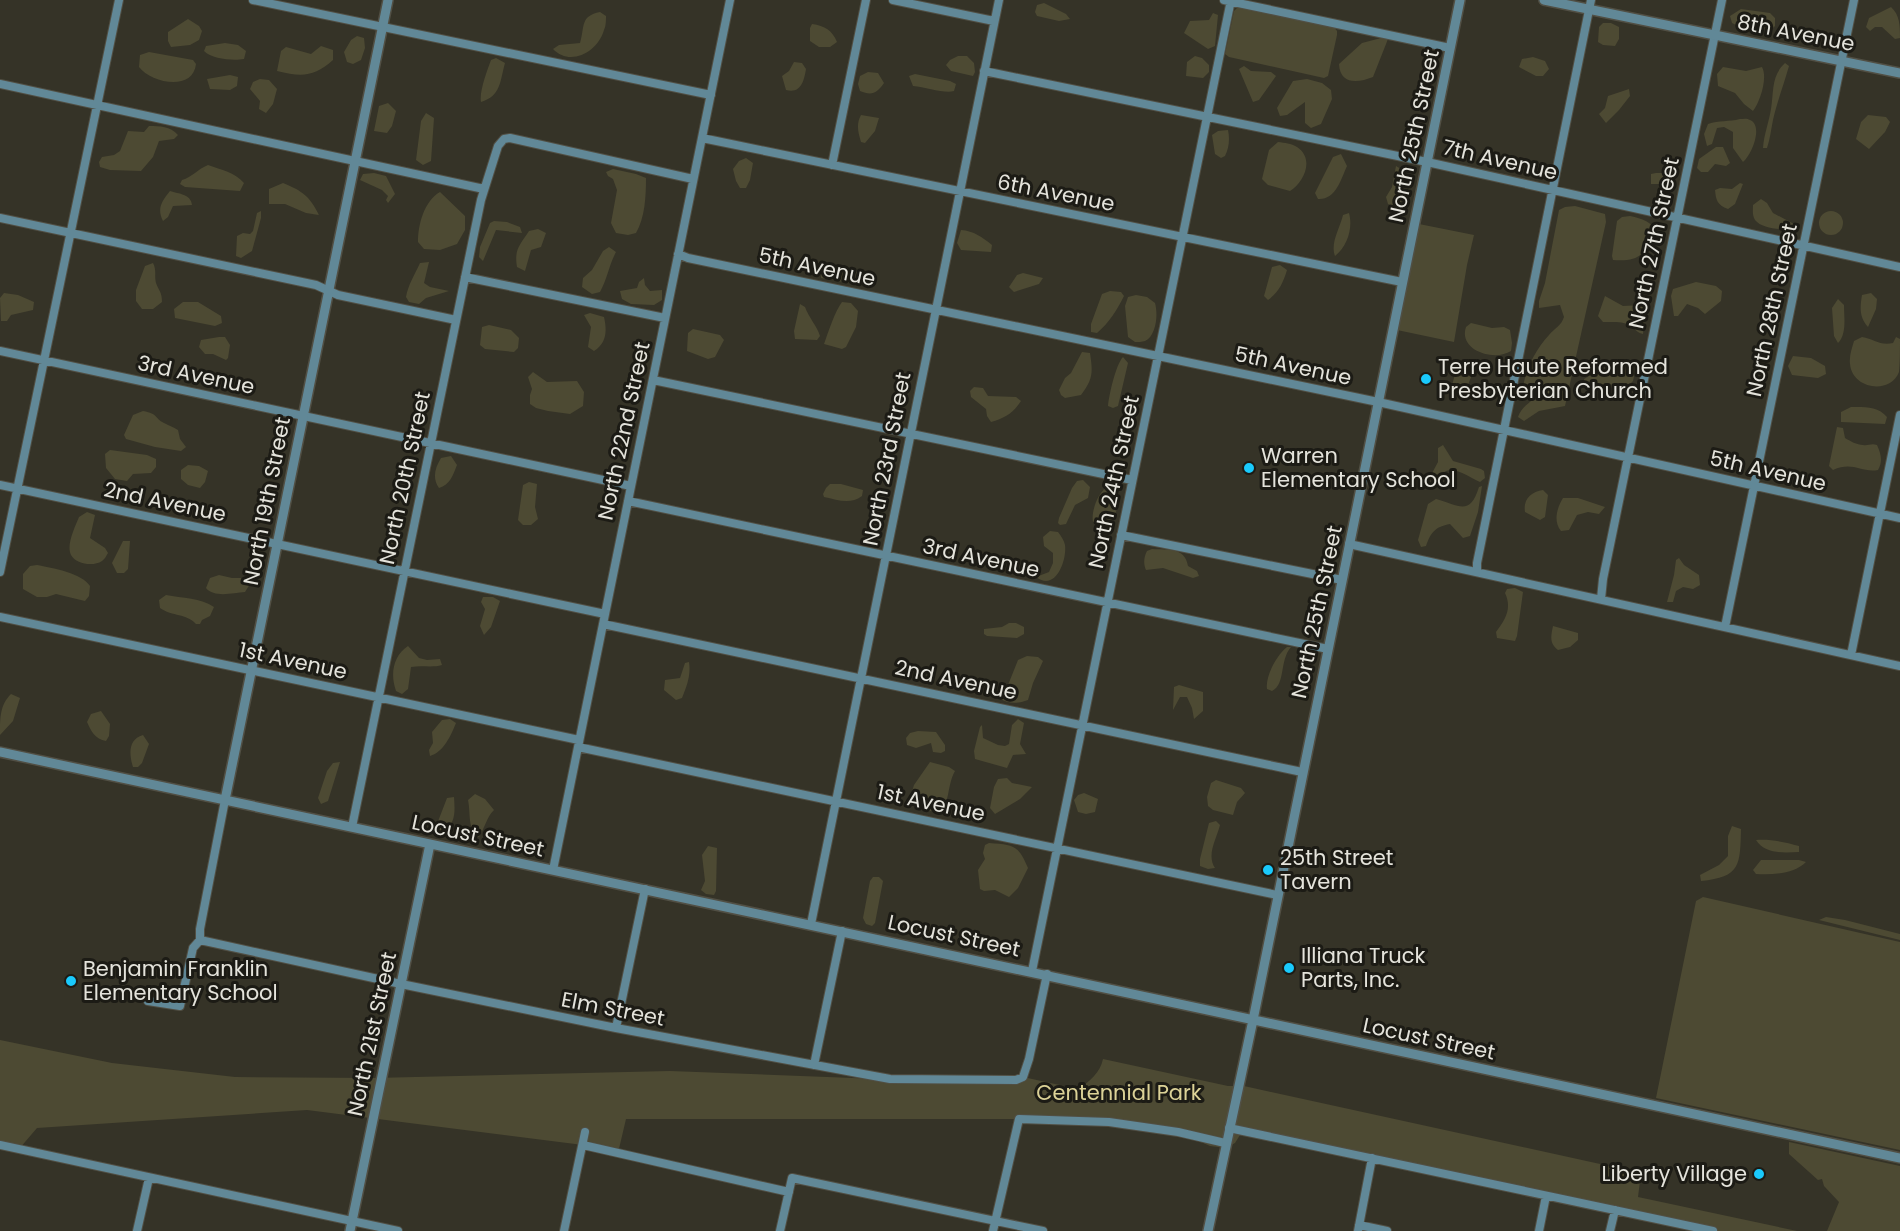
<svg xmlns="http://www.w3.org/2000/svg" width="1900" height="1231" font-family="Poppins,sans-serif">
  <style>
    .green { fill: #4d4a33 }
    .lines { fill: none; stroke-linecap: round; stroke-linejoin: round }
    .minor-casing { stroke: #514f44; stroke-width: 10 }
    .tertiary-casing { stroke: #514f44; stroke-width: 12 }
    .minor { stroke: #618897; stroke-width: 8 }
    .tertiary { stroke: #618897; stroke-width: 9 }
    .poi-dot { fill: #1acafc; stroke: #1c1b15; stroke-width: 2 }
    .labels { text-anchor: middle; stroke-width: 6; stroke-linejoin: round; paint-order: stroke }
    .street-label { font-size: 21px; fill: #e4e3db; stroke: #1c1b15 }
    .poi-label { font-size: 21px; fill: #e4e3db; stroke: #1c1b15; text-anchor: start }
    .park-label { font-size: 21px; fill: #dcd297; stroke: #1c1b15 }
  </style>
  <rect width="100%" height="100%" fill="#353327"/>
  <path class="green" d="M1044,3L1066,14L1070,19L1059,21L1037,16L1035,12L1037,5Z
    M1238,7L1334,27L1337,31V35L1328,76L1324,78L1229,57L1225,54L1234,11Z
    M1891,7C1900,15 1900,26 1900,38L1895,39L1882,27H1875L1870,31L1866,27L1869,18Z
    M1741,9L1770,13L1775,18V26L1771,30L1742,28L1732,23L1730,16Z
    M600,12L606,16C606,20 606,26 604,30C598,52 570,67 553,49L559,45L580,43C585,26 580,16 600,12Z
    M1213,13L1218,15L1215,46L1208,49L1184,33L1190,21L1209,20Z
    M188,19L199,26L202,31L199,40L190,45L171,47L168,41V32Z
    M1603,23H1611L1619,27V39L1615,46L1603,45L1598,42L1599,27Z
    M812,24C825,26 832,30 837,42L830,47H819L810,41V28Z
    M357,36L364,38L365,48L361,60L353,64L347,62L344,52L351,40Z
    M1381,38L1388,39L1373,77C1358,83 1340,85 1339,64L1362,43Z
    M225,43L238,45L246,51L244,59C233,61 212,59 204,51L206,46Z
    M321,46L333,50V60C314,77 302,77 277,71L281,51L286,47L311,54Z
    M149,52L193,60L196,64C193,92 151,83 139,67L140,55Z
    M958,56H967L974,63L975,72L973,76L951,71L946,65L950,60Z
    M1195,56L1202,58L1209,65V72L1203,78L1186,76L1187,62Z
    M1533,57L1545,61L1549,69L1543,76H1536L1519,67L1522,59Z
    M496,58L505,63C500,81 501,96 481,102C479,92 487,71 491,60Z
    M794,62L802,63L806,69C804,81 801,94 786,90L782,76L789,71Z
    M1785,63L1789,66C1784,84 1777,102 1773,120C1771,130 1770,139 1767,148H1763C1764,134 1769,122 1771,109C1774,91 1771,76 1785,63Z
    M1244,66L1251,71L1271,72L1276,76L1259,100L1253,102L1239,69Z
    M1723,67L1746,71L1762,67C1768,78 1760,102 1753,111L1744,104L1735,93L1718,86L1717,74Z
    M868,72L878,73L884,83C877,93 872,96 860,91L858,84L860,76Z
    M915,74L950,81L956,84L954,91C945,94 926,87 913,86L909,76Z
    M230,75L238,77L237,86L230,90L210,89L207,79Z
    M260,79L269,80L277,89L273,104L266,113L259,109L260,101L250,89L253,82Z
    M1307,79L1322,83L1331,90L1332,99L1321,124L1311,128L1305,123V102L1287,115L1280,116L1277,108L1293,81Z
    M1629,89L1630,96L1619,110L1606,123L1599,114L1605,108L1608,96Z
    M388,103L396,111L392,126L387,133L374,131L379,106Z
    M426,113L434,118L431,161L423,165L416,160L421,121Z
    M861,115L879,118L875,131L865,143L861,142C858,132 856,124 861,115Z
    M1868,115L1886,117L1890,122L1885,132L1869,149L1856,139L1861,122Z
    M1740,119C1743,119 1747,118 1750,120C1764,126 1751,156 1743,162L1733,148V132L1724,127L1717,128L1712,144L1707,146L1704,134L1708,124C1719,120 1729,122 1740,119Z
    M149,126C160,126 170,126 178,135L174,139L159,141L153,157L141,171L110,170L100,167L99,162L102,157L114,155L120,151L128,131L144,132Z
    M1228,130C1230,139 1229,148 1225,156L1221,158L1215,154L1212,135L1218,131Z
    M1278,142C1285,143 1291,143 1297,147C1315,159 1304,182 1290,191L1268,185L1262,179L1269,150Z
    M1716,147H1723L1730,163L1726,166L1715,164L1708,172H1701L1697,168L1699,159Z
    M1341,154L1347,166C1341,179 1336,200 1318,199L1315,193L1333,157Z
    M746,158L753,163L750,180L746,188H740L736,181L733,169L739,161Z
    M208,165C222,170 234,172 244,183L240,191L185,187L180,184L182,180C192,177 198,169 208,165Z
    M1396,166C1408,173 1411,181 1410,194L1394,207L1388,204L1386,197L1392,187Z
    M613,169L636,174L646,178C646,196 645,218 636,233L628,235L616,233L611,223L617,190L613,179L608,176L606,172Z
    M374,173L386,176L395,194L388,203L386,200L388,196L382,190L360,180L363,174Z
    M1656,173H1664L1670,177V192L1665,203L1660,204L1659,184H1651V174Z
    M283,183C303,191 310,197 319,215L306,213L285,204H269V189Z
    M1740,183L1743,184L1735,204L1728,209C1717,205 1716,200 1715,190L1720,188L1732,189Z
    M170,191C179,194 191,194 192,205L173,206L168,217L163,221C157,209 161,202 170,191Z
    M440,192L465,216V230L457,244L440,250L424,249L418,242C418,225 424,201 440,192Z
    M1761,199L1767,203L1773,213L1794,224L1793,229C1782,230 1762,229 1755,220C1752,215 1753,210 1753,205Z
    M1575,206L1605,214L1606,222L1565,406L1539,411L1524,421L1518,417C1522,405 1534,401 1541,391L1523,390C1524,371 1536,349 1549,335C1555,328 1561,326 1564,317L1560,305L1539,308V301L1545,283L1559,210L1565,207Z
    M261,211V218L252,251L241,258L236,256L237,236L243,233L250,234L253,231L257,213Z
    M1819 223a12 12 0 1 1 24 0a12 12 0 1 1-24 0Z
    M1349,213C1353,227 1348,246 1335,256C1330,243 1340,228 1343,215Z
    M1630,216C1643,219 1650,221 1658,232C1644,254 1640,262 1613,260L1612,256L1617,221L1622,217Z
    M494,221L507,222L520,227L522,233L496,230L483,261L479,257L480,247L490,223Z
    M1419,224L1474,235L1467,265L1454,342L1397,330Z
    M538,229L546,233L541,247L531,250L525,271L517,267C514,249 520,245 529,231Z
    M961,230C974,231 982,237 992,245L991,252L961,250L957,243Z
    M609,247L616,252C609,265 607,280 600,292L592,294L582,287L583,278L592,270L603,251Z
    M429,262L424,283L430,287L449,291L426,298L419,304L409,302L406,297C408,285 415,274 420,263Z
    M153,263C157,271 154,275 156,283C159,291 162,292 162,302L153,309H142L136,301V290L145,266Z
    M1280,265L1287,270C1283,283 1279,292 1268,300L1264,296L1272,267Z
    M839,270L860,272L867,280L861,285L821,278V274Z
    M1023,273L1043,278L1039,284L1014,292L1009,287L1017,275Z
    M644,278L645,285L650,291L662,290V300L654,305L631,304L622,299L620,291L637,288L639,282Z
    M1696,282L1716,286L1722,291L1721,301L1705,314L1698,308L1687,304L1678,316H1674L1671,296L1673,289Z
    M1110,291L1121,292L1124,296C1117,310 1109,323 1097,333L1091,332V324L1102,294Z
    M4,293L18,295L34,302L33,310L11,315L7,321H1L0,298Z
    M1871,293L1877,299L1876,309L1868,327C1859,317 1860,307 1862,295Z
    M1136,295L1147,297L1155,303C1158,313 1157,335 1145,341C1142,342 1138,342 1135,342L1128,337L1125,306L1128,297Z
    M1605,296L1623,306L1642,305L1646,310L1643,334C1635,332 1636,329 1630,325C1622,321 1611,322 1603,322L1598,316Z
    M1838,299L1844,305C1844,317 1847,334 1838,343L1834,336L1832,308Z
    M183,302H198L221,316L222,323L215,326L175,318L174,309Z
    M842,302L851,303L858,311L856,327L846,347L842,349L824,344C828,333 835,311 842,302Z
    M800,304L805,307C809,318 817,326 820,336L817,340L795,339L794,331Z
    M590,313L604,317C607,330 607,343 594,351L588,347L591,327L584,315Z
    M1471,323L1492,328L1504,327L1510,330L1512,343L1511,351C1494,362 1458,350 1466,327Z
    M489,325L511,330L519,338L518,348L514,352L485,349L480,345L482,327Z
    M693,329L720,335L724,340L715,357L708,359L687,351L688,333Z
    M219,337H225L230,345L228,358L226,360L213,354H205L199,347L201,340Z
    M1862,337C1874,339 1880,346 1893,343L1896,337L1900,339C1900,348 1900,364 1899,372C1890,395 1852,389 1850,364C1849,356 1852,348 1854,341Z
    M1082,352L1090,353C1093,373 1093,379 1081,395L1065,398L1061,395L1059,390L1065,378L1071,373Z
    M1793,356L1811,358L1825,366L1826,374L1818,378L1792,375L1788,366Z
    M1123,357L1128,363L1118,406L1113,408L1108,406C1109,395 1116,364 1123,357Z
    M1631,364L1636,367L1633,381L1626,388L1585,387L1584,379L1594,373L1619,376Z
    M1465,370L1473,372L1468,385L1458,397L1451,398L1450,392L1456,371Z
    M533,372L547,382L577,381L584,392L583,406L570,414L548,411L536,408L530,404V395L532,389L528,377Z
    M974,387L983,388L988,396L1016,397L1021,401C1013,413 1005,418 991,422L987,416L986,409L971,397L970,391Z
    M1851,407C1864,407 1878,406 1887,417L1885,424L1841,422V412Z
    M143,411C159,414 154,418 164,423C170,426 173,427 178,430L180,439L186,447L181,451L155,447L126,439L124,435L133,415Z
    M1837,427L1843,428L1845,438C1850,441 1857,445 1863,445C1868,446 1871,443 1877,445C1881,454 1883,461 1878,470C1861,473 1853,461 1833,470L1829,466Z
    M1443,445L1453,461L1481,469L1484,471L1485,478L1480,482C1469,478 1452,463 1442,474C1439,477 1438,480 1436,483L1431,475L1438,462V448Z
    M110,450L147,455L156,459V467L151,473L133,474L127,481L115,479L106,468L105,454Z
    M451,456L457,465C453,475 450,485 439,488C432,478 435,468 441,458Z
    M188,465L199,466L208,471L205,482L200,488L188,485L181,479V470Z
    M1083,480L1090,487L1088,498L1075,505L1066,524L1060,525L1058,523L1059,518L1072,488L1077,481Z
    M529,482L537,484L535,507L538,519L531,525H523L518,520L523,485Z
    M830,484H841L863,490L862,496C850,505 838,500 824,497L823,494L826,488Z
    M1108,486L1117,490C1119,506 1117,530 1093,522C1091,511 1098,492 1108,486Z
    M1482,486L1478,512L1470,536L1463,538L1450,524C1435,527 1431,532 1426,546L1421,547L1418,540L1428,504L1436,499C1460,506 1470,516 1479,487Z
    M1543,490L1548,495L1545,517L1540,520L1525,512C1523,499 1531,492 1543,490Z
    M1563,498H1578L1605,507L1599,514L1588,512L1577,515L1569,530L1561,531C1553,521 1557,508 1563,498Z
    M87,512L95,515L90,538L105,548L108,553C106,556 105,559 102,561C93,567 76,564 71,555C66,545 75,527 79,517Z
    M1050,531L1058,532C1061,536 1064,540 1065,545C1067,560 1056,592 1036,577L1049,572L1053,563V553L1044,546L1043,537Z
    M123,541H130L128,569L124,573H117L112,563Z
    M1152,549C1168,550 1185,547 1188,566L1197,571L1199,576L1193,578L1163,568L1146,570C1143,563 1144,557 1147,551Z
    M1679,558L1684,565L1699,575L1700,585L1693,589L1683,587L1676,591L1673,602H1667L1674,575L1676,560Z
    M37,565C52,568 82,573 90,586L89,596L85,601L56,594L47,597H37L23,589V574L30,566Z
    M219,575L232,578H247L250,584L245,592C233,593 214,598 206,588L210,578Z
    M1515,588L1523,592L1517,636L1515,641L1497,638L1496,632C1506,619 1512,608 1505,593L1507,589Z
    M166,595C182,598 201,598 214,607L210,616L202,620L200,624H196C186,613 173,617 160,608L159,600Z
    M483,597H493L500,601L491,627L484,635L480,626L485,609L481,602Z
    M1009,623H1016L1024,627V634L1017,638L987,636L984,634V629L1002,627Z
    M1553,626L1578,633V640L1570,647L1558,650C1549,643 1551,636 1553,626Z
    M408,646L419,658L427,660L440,659L442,665C432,668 422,665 411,667L408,689L402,694L396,691C390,674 393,656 408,646Z
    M1287,647H1291C1279,661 1286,684 1272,691L1267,689C1265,676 1277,655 1287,647Z
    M1027,656L1038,657L1043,661L1033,683L1028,700C1017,704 1009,704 999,698L1001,691L1008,685L1018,660Z
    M689,662C691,675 687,686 682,698L676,700L664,690L665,680L680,678L685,663Z
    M1179,685L1203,692V711L1194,719L1192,708L1187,697H1180L1173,710L1174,687Z
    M11,694L20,698L13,721L0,735C0,717 0,705 11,694Z
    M101,711L110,724L109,736L106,741C95,739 91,731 87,722L91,714Z
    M450,719L456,723C451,735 444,752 430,756L429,750L433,743L432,732L442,720Z
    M1018,719L1024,723L1020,744L1026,754L1013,755L1007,768L975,759L974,751L980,727L982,725L983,738L998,745L1005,746L1009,744L1012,725Z
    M918,731L936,732L945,745V751L941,753L933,752L931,743L916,748L907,745L906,738L910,733Z
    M143,735L149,744L142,763L138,767H133C129,755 128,739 143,735Z
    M340,762L328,801L321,804L318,798L327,771L333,763Z
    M930,762L949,767L955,771C944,790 954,817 924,810C917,808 913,805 910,798L914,785Z
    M1007,778L1012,783L1032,787L1020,799L995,814L990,808L994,787L998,779Z
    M1216,780L1241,788L1245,793L1237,802L1233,815L1213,810L1208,806L1207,797L1211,783Z
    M1084,793L1098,799L1095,812L1086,814L1078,812L1074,800L1078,795Z
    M475,794L485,799L494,810C486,818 485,828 479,837C467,829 471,814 468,800Z
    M454,797C455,812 456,823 443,832L438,830L437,824L447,798Z
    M1216,821L1220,825C1217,838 1206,855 1215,868L1208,869L1200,866V859L1209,823Z
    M1732,826L1741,829C1740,865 1741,877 1701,881L1700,875L1719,865L1728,856V836Z
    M1756,840C1771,839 1785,842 1799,846V852C1783,853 1765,854 1756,840Z
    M989,843C1013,845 1018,844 1028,868L1018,888L1009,897L995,890L984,891L980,889L978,870L985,859L983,853L985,845Z
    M708,846L717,848L716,891L714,895L706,894L701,890L705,881L702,855Z
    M1761,860H1799L1806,862C1794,874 1772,875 1756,874L1753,870Z
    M873,877H879L883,881L875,923L872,926L866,924L863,918L870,881Z
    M1703,897L1900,942V1150L1656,1098L1696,901Z
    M1826,917L1845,920L1900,934V940L1819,920Z
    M0,1040L112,1063L235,1077L374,1078L670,1071L905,1080L1023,1077L1078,1089C1090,1081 1100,1073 1103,1059L1228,1086H1244L1641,1173L1638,1197L1797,1231H1713L1298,1143L1240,1135L1235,1143L1226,1148L1210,1146L1178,1132L1109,1122L1019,1119H626L618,1153L583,1145L307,1110L37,1128L19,1149L0,1145Z
    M1789,1142L1900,1166V1231H1827L1839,1202L1824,1186L1822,1179L1818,1180L1789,1154Z"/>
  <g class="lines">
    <g class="minor-casing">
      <path id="minor" d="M253,0L711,95
        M893,0L994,21
        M1224,0L1450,48
        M984,71L1427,162L1900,267
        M0,84L484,189
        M702,138L1402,282
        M832,165L866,0
        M0,218L316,285L338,295L456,320
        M678,254L688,258L1378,402L1900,518
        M465,277L665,318
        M0,351L631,486
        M653,380L1132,480
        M0,485L605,614
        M628,501L1328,649
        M1121,535L1342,580
        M1349,544L1900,666
        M0,572L119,0
        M1477,572V563L1591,0
        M1601,599L1603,579L1722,0
        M0,617L579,740
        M603,624L1302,772
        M1725,627L1854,0
        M1851,655L1900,415
        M578,747L1277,895
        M352,827L481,200L498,146L504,139L510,138L693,179
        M553,870L730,0
        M811,924L999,0
        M200,940L401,984L616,1028L890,1079L1016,1080L1023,1077L1029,1059L1047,974
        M1032,971L1231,0
        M148,1001L180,1006L193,948L200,940V929L225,800
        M616,1028L645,889
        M814,1065L842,931
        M1229,1128L1713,1231
        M0,1145L398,1231
        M583,1145L789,1192
        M1359,1225L1387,1231
        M137,1231L149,1178
        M564,1231L585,1132
        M780,1231L792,1178L1043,1231
        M993,1231L1019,1119L1109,1122L1178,1132L1225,1143
        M1358,1231L1372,1158
        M1539,1231L1546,1196
        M1610,1231L1615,1210"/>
    </g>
    <g class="tertiary-casing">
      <path id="tertiary" d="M1544,0L1900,73
        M0,752L1900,1158
        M225,800L388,0
        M350,1231L430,844
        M1208,1231L1253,1020L1460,0"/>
    </g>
    <use href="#minor" class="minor"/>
    <use href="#tertiary" class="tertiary"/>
  </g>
  <g class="poi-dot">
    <circle cx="1426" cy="379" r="6"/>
    <circle cx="1249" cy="468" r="6"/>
    <circle cx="1268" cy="870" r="6"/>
    <circle cx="1289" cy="968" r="6"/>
    <circle cx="71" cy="981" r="6"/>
    <circle cx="1759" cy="1174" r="6"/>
  </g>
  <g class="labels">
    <g class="street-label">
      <text transform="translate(1796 33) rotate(11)" y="7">8th Avenue</text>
      <text transform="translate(1414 136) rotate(-78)" y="7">North 25th Street</text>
      <text transform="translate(1500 160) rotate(13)" y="7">7th Avenue</text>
      <text transform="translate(1056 193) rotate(11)" y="7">6th Avenue</text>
      <text transform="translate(1654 243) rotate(-78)" y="7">North 27th Street</text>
      <text transform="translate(817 267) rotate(12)" y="7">5th Avenue</text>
      <text transform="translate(1772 310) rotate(-78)" y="7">North 28th Street</text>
      <text transform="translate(1293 366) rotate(12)" y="7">5th Avenue</text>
      <text transform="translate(196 375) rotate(12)" y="7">3rd Avenue</text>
      <text transform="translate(624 431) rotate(-78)" y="7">North 22nd Street</text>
      <text transform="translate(887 459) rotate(-79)" y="7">North 23rd Street</text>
      <text transform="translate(1768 471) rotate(13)" y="7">5th Avenue</text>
      <text transform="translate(405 478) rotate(-78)" y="7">North 20th Street</text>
      <text transform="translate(1114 482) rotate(-78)" y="7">North 24th Street</text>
      <text transform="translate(267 501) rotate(-79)" y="7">North 19th Street</text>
      <text transform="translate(165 502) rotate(12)" y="7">2nd Avenue</text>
      <text transform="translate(981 558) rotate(12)" y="7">3rd Avenue</text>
      <text transform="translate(1317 612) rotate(-78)" y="7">North 25th Street</text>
      <text transform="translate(293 661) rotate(12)" y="7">1st Avenue</text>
      <text transform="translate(956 680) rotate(12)" y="7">2nd Avenue</text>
      <text transform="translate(931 803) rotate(12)" y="7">1st Avenue</text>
      <text transform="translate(478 836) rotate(12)" y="7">Locust Street</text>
      <text transform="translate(954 936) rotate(12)" y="7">Locust Street</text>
      <text transform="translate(613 1009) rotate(11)" y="7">Elm Street</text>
      <text transform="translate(372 1034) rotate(-78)" y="7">North 21st Street</text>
      <text transform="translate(1429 1039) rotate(12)" y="7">Locust Street</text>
    </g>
    <g class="poi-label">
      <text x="1438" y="374">Terre Haute Reformed<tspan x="1438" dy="24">Presbyterian Church</tspan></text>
      <text x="1261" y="463">Warren<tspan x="1261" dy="24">Elementary School</tspan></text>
      <text x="1280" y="865">25th Street<tspan x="1280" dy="24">Tavern</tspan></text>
      <text x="1301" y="963">Illiana Truck<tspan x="1301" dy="24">Parts, Inc.</tspan></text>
      <text x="83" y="976">Benjamin Franklin<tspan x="83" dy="24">Elementary School</tspan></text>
      <text x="1747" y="1181" text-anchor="end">Liberty Village</text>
    </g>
    <g class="park-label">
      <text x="1119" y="1100">Centennial Park</text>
    </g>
  </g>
</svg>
